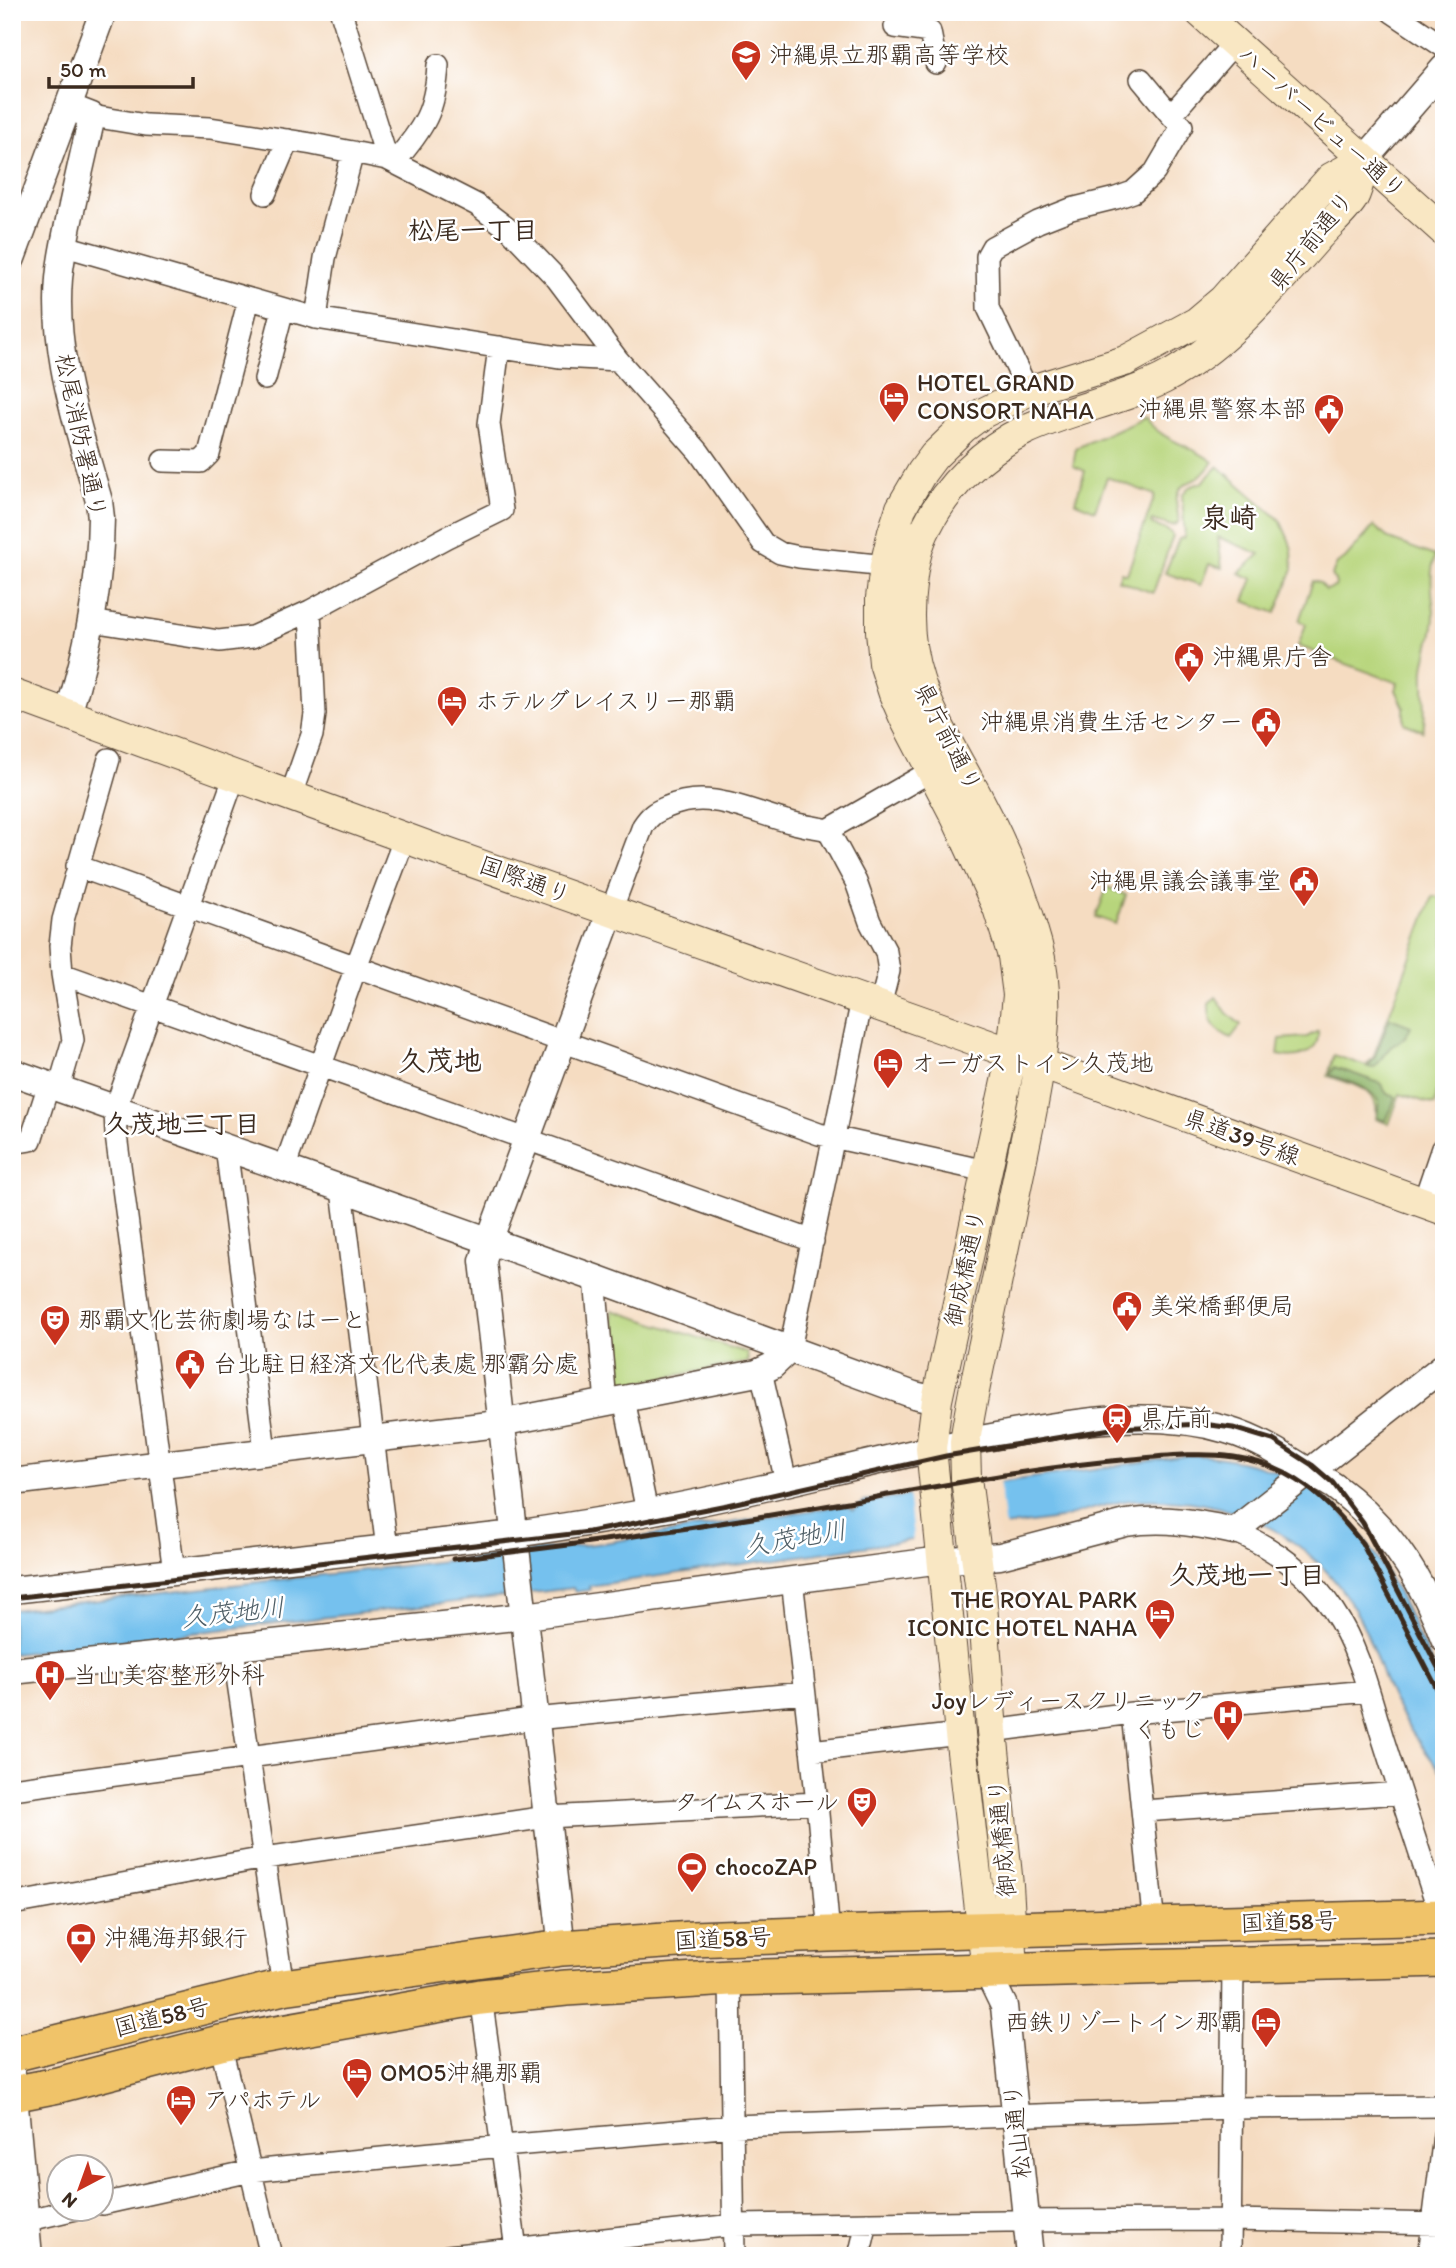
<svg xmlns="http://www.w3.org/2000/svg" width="1456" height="2268" font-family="Itim,'Klee One',sans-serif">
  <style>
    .green { fill: #b7d57c; stroke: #79804d; stroke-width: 2 }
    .forest { fill: #91b66c; stroke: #667045; stroke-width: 2 }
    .water { fill: #74c1ee; stroke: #587686; stroke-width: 2 }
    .pier { fill: #f5dcc1 }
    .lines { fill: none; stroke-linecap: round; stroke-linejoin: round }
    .minor-casing { stroke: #574536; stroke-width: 24 }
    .tertiary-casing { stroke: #574536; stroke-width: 29 }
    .secondary-casing { stroke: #574536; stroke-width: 32 }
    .trunk-casing { stroke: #574536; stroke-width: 38 }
    .minor { stroke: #fff; stroke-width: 21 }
    .tertiary { stroke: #fff; stroke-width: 26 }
    .secondary { stroke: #f9e7c3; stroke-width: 30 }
    .trunk { stroke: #f0c369; stroke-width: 35 }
    .rail { stroke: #3b2a1e; stroke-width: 5 }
    .labels { text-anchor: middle; stroke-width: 5; stroke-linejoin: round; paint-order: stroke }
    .poi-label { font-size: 24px; fill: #3b2a1e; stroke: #fff; text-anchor: start }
    .street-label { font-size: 24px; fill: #3b2a1e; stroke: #fff }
    .neighbourhood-label { font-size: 26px; font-weight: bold; fill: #3b2a1e; stroke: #fff }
    .water-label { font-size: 26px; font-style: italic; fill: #4f5f67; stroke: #fff }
    .quarter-label { font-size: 28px; font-weight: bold; fill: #3b2a1e; stroke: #fff }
  </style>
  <rect width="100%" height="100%" fill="#fff"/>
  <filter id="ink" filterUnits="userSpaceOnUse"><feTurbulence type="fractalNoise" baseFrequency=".0143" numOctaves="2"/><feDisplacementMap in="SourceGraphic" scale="14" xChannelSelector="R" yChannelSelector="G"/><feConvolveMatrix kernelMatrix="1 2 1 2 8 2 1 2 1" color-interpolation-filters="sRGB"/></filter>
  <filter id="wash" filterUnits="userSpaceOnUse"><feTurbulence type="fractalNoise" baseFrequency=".00686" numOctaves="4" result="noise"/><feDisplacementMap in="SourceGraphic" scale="28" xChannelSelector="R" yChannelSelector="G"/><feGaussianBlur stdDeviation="1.57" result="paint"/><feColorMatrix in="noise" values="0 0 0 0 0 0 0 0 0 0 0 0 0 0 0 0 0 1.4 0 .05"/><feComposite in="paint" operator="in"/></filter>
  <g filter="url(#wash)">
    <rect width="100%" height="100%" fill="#f5dcc1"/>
    <path class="green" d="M1144,417C1164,443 1188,443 1213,462C1209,467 1206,472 1201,475C1192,484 1181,481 1177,496C1174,507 1180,513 1178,523L1172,526L1152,520L1151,524L1169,531L1173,536L1153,593L1118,580L1121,572L1127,574L1155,495L1107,477L1095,510L1075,502L1085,471L1073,466L1076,448Z
      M1218,466L1280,520L1289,540L1292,550L1293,569L1276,613L1244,601L1253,579L1239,573L1260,554L1218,537L1222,568L1209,564L1201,585L1165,573L1179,539L1185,537L1182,495L1189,487L1203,482Z
      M1374,526L1389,539L1435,556C1429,575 1432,591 1434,611C1435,632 1426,650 1424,670C1423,691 1427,710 1423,731L1404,723V707L1396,690L1398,683L1298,646L1306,624L1299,621L1313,581L1320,583L1326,590L1335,587L1336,583L1332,575L1337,564L1345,559Z
      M1107,887L1126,895L1116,924L1096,917Z
      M1433,896L1444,898C1444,967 1446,1036 1435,1105L1400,1094L1389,1124L1376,1119C1381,1087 1352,1085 1328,1076L1334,1055L1366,1066L1373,1058Z
      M1216,997L1227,1013L1241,1025L1231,1038C1215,1030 1208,1022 1209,1004Z
      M1318,1031C1320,1054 1295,1060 1278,1055L1280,1039L1307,1037Z
      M612,1310L747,1353L748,1362L619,1386Z"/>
    <path class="forest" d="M1390,1018L1411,1026C1405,1042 1397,1041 1387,1051C1381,1057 1380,1064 1373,1068L1368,1067L1374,1058Z
      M1334,1067L1380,1083L1387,1094L1396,1097L1386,1121L1377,1118L1379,1102C1368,1085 1349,1082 1330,1075Z"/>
    <path class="water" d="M1192,1455C1239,1457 1278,1468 1318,1493C1360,1519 1397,1587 1416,1631C1423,1647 1442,1678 1444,1694C1447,1720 1444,1749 1444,1775C1425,1751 1406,1727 1393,1700C1379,1672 1372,1639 1356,1612C1315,1540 1240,1500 1158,1500C1147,1500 1136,1499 1126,1501C1104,1504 1081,1513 1059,1519L589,1586L590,1590L575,1592L573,1588L14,1654L12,1651V1610L603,1543L844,1505L854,1510L863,1502Z"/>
    <path class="pier" d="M999,1479L1004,1523L1007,1530L912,1543L913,1535L908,1492Z"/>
  </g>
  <g filter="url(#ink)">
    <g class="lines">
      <g class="minor-casing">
        <path id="minor" d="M341,12L387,159
          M1392,12L1444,47
          M895,27L930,32L936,63
          M1141,79L1171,115
          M92,116L146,125L210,128L312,144L387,159L477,205L511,231L557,279L618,360L699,452L763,543L780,553L799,557L896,567
          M395,162C424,126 435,113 438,65
          M265,194L288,140
          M65,246L316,318L559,357L618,360
          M316,318L325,258L353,152
          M265,379L283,309
          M1028,391L988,308L987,256L992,247L1038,222L1071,209L1116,198L1133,192L1155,172L1182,126L1171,115L1234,43
          M163,461L201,462L209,454L249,299
          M91,621L219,641L252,637L310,611L447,537L502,510L489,424L499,347
          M291,795L312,735L315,714L310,611
          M828,830L856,882L870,922L886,952L889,971L880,1006
          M77,866L819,1134L986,1171
          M611,911L643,826C650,815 655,812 667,807C709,788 750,812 790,822C803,826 816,827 828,830L933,770
          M62,974L813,1241
          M59,1088L73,1040L62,974L60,946L63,920L109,759
          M12,1143L31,1140L49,1084
          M226,1147L265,1451
          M284,1169L356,967L405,837
          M342,1190L387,1549
          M595,1278L606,1403
          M790,1349L862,1000
          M761,1371L786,1482
          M624,1399L647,1512
          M1234,1531C1274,1548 1309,1574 1333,1610C1359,1648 1370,1696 1383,1739C1402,1799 1421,1858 1441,1917
          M174,1572L116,1135L115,1109L235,775
          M792,1579L817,1803L829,1934
          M233,1649L283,1987
          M1132,1713L1154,1926
          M992,1731L1132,1713L1368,1691
          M811,1751L960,1734
          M12,1789L524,1720L804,1693
          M1143,1811L1400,1793
          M12,1904L265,1858L547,1817L817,1803
          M730,1978L734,2256
          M481,1997L517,2256
          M220,2043L271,2256
          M102,2204L251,2171L503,2146L734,2126L1233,2108L1444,2106
          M12,2224L80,2208
          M448,2256L734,2225L1006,2221L1231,2220L1444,2224
          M859,2256L867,2223
          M1230,2256L1233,1965
          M1429,2256L1444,2135"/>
      </g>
      <g class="tertiary-casing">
        <path id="tertiary" d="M1364,160L1444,68
          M12,258L103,12
          M68,714C88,651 100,584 101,518L99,501C77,424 47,338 62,256C70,210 82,163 92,116L69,107
          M12,1072L595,1278L914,1395L937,1400
          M1426,1203L1444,1150
          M12,1482L490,1425L757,1373L772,1366L790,1349
          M12,1590L515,1534C597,1522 679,1508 759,1489C839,1471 917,1450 997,1436C1071,1422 1152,1408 1227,1430C1258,1439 1284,1456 1311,1473C1319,1478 1327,1481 1334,1486C1386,1524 1422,1578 1444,1638
          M12,1671L525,1616L926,1562L1000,1556L1126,1523C1164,1517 1197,1523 1234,1531L1444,1366
          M562,1948L483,1261L489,1241L611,911
          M987,1971L1004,2006L1030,2256
          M12,2074L29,2256"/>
      </g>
      <g class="secondary-casing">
        <path id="secondary" d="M1200,12L1444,231
          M12,694L430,847L961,1035L1444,1210
          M1013,1969L1008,1885L992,1731L981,1592L966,1478L965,1442C970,1408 977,1376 984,1343C996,1284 1008,1226 1020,1168C1034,1096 1056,1018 1037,945C1024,896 1004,847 980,802C940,725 899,676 911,585C913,565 917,544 927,526C947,486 985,449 1025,430C1070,409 1119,401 1163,379C1226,346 1271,290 1317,238C1327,226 1345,211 1353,198C1359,187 1361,172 1364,160
          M987,1971L960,1734L931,1448L937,1400L1012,1054L1018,995L1013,956L998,908L956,817L905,719L894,694L884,663L881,631V598L885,566L893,532L901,508L922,472L934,456L963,428L983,413L1028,391L1125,361L1197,322L1223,300L1331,178L1364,160"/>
      </g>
      <g class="trunk-casing">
        <path id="trunk" d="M12,2054L283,1987L562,1948L693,1939L829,1934L1444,1917
          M12,2094L58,2085L220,2043L481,1997L566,1988L730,1978L1444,1959"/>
      </g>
      <use href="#minor" class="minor"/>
      <use href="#tertiary" class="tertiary"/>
      <use href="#secondary" class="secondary"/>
      <use href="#trunk" class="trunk"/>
      <path class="rail" d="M453,1559C595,1543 736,1522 877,1497C962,1482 1047,1466 1133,1459C1166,1456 1202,1452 1234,1457C1293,1466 1326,1498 1362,1543L1444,1702
        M12,1598L589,1532L727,1505L946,1456L1117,1428L1203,1424L1233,1428L1273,1440L1312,1465L1333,1483L1363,1523L1444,1679"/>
    </g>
  </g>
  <defs>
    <g id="school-pin" transform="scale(1.575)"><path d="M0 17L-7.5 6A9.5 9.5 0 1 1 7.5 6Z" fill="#c8321e" stroke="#fff"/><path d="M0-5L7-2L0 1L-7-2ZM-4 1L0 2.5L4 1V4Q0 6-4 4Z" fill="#fff"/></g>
    <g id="hotel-pin" transform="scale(1.575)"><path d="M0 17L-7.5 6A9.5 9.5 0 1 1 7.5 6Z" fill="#c8321e" stroke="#fff"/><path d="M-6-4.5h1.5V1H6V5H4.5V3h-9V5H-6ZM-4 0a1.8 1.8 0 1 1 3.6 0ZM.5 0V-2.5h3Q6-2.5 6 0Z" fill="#fff"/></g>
    <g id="civic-pin" transform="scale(1.575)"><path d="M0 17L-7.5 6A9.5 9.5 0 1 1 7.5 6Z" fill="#c8321e" stroke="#fff"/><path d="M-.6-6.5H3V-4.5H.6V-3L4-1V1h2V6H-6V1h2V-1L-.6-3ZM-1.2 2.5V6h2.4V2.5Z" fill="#fff"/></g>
    <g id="theatre-pin" transform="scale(1.575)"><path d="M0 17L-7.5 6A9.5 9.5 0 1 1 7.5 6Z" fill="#c8321e" stroke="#fff"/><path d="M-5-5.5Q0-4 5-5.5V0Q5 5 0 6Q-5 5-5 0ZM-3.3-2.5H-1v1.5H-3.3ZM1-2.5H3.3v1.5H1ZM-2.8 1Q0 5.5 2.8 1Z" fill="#fff"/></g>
    <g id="station-pin" transform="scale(1.575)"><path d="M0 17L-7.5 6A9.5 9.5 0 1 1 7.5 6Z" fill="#c8321e" stroke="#fff"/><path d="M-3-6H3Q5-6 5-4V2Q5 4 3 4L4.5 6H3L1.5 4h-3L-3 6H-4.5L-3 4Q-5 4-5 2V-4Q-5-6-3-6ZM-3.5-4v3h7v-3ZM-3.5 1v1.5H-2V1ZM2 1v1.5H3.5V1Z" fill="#fff"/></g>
    <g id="hospital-pin" transform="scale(1.575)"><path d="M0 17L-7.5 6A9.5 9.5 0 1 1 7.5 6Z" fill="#c8321e" stroke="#fff"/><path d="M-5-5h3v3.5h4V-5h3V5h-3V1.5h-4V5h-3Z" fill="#fff"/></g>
    <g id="stadium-pin" transform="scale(1.575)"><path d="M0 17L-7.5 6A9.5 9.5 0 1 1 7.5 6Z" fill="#c8321e" stroke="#fff"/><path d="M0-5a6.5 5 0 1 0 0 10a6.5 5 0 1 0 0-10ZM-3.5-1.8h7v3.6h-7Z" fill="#fff"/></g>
    <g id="bank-pin" transform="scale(1.575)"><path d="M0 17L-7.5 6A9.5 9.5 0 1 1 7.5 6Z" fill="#c8321e" stroke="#fff"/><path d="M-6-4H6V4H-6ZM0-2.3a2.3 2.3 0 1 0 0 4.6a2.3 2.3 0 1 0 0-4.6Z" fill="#fff"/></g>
  </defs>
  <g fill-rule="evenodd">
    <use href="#school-pin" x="746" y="55"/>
    <use href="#hotel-pin" x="894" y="397"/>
    <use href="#civic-pin" x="1329" y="409"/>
    <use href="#civic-pin" x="1189" y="657"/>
    <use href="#hotel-pin" x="452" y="701"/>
    <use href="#civic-pin" x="1266" y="722"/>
    <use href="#civic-pin" x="1304" y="881"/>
    <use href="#hotel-pin" x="888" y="1063"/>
    <use href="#civic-pin" x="1127" y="1306"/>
    <use href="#theatre-pin" x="55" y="1320"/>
    <use href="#civic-pin" x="190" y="1364"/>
    <use href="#station-pin" x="1117" y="1418"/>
    <use href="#hotel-pin" x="1160" y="1614"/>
    <use href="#hospital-pin" x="50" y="1675"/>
    <use href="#hospital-pin" x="1228" y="1715"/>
    <use href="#theatre-pin" x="862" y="1802"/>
    <use href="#stadium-pin" x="692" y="1867"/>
    <use href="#bank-pin" x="81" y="1938"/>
    <use href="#hotel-pin" x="1266" y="2022"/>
    <use href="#hotel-pin" x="357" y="2073"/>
    <use href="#hotel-pin" x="181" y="2100"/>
  </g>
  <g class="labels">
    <g class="poi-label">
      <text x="769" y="63">沖縄県立那覇高等学校</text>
      <text x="917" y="391">HOTEL GRAND<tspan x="917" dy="28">CONSORT NAHA</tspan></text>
      <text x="1306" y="417" text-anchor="end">沖縄県警察本部</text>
      <text x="1212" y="665">沖縄県庁舎</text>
      <text x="475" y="709">ホテルグレイスリー那覇</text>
      <text x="1243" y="730" text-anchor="end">沖縄県消費生活センター</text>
      <text x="1281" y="889" text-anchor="end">沖縄県議会議事堂</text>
      <text x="911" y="1071">オーガストイン久茂地</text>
      <text x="1150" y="1314">美栄橋郵便局</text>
      <text x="78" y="1328">那覇文化芸術劇場なはーと</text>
      <text x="213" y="1372">台北駐日経済文化代表處 那霸分處</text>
      <text x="1140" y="1426">県庁前</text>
      <text x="1137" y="1608" text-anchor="end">THE ROYAL PARK<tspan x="1137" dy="28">ICONIC HOTEL NAHA</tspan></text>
      <text x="73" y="1683">当山美容整形外科</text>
      <text x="1205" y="1709" text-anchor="end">Joyレディースクリニック<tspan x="1205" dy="28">くもじ</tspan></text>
      <text x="839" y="1810" text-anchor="end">タイムスホール</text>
      <text x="715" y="1875">chocoZAP</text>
      <text x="104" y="1946">沖縄海邦銀行</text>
      <text x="1243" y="2030" text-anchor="end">西鉄リゾートイン那覇</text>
      <text x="380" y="2081">OMO5沖縄那覇</text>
      <text x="204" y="2108">アパホテル</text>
    </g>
    <g class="street-label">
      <text transform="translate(1322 122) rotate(42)" y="8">ハーバービュー通り</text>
      <text transform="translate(1311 241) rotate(-51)" y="8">県庁前通り</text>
      <text transform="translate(81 436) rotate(78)" y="8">松尾消防署通り</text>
      <text transform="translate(948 737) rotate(63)" y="8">県庁前通り</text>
      <text transform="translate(525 880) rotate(20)" y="8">国際通り</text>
      <text transform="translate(1242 1137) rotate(20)" y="8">県道39号線</text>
      <text transform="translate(965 1268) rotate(-78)" y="8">御成橋通り</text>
      <text transform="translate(1002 1838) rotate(-95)" y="8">御成橋通り</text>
      <text transform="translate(1289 1922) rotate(-2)" y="8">国道58号</text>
      <text transform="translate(723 1939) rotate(-3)" y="8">国道58号</text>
      <text transform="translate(162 2017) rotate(-14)" y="8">国道58号</text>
      <text transform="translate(1017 2131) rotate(-96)" y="8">松山通り</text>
    </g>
    <g class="neighbourhood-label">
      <text x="473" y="239">松尾一丁目</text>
      <text x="182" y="1133">久茂地三丁目</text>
      <text x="1247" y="1584">久茂地一丁目</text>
    </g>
    <g class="water-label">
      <text transform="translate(795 1538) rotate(-10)" y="9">久茂地川</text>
      <text transform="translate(233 1612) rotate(-6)" y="9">久茂地川</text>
    </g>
    <g class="quarter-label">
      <text x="1229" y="527">泉崎</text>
      <text x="440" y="1070">久茂地</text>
    </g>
  </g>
  <rect width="1456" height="2268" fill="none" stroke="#fff" stroke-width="42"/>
  <g transform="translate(80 2188) rotate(221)"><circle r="33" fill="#ffffff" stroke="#b1aaa5" stroke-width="2"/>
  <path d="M0-5L12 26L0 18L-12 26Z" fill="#c8321e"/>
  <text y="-10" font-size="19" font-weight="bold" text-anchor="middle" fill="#3b2a1e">N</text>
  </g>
  <path d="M49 77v10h144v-10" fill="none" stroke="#3b2a1e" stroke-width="3.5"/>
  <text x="60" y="77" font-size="21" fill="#3b2a1e" stroke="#ffffff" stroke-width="5" paint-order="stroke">50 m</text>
</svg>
